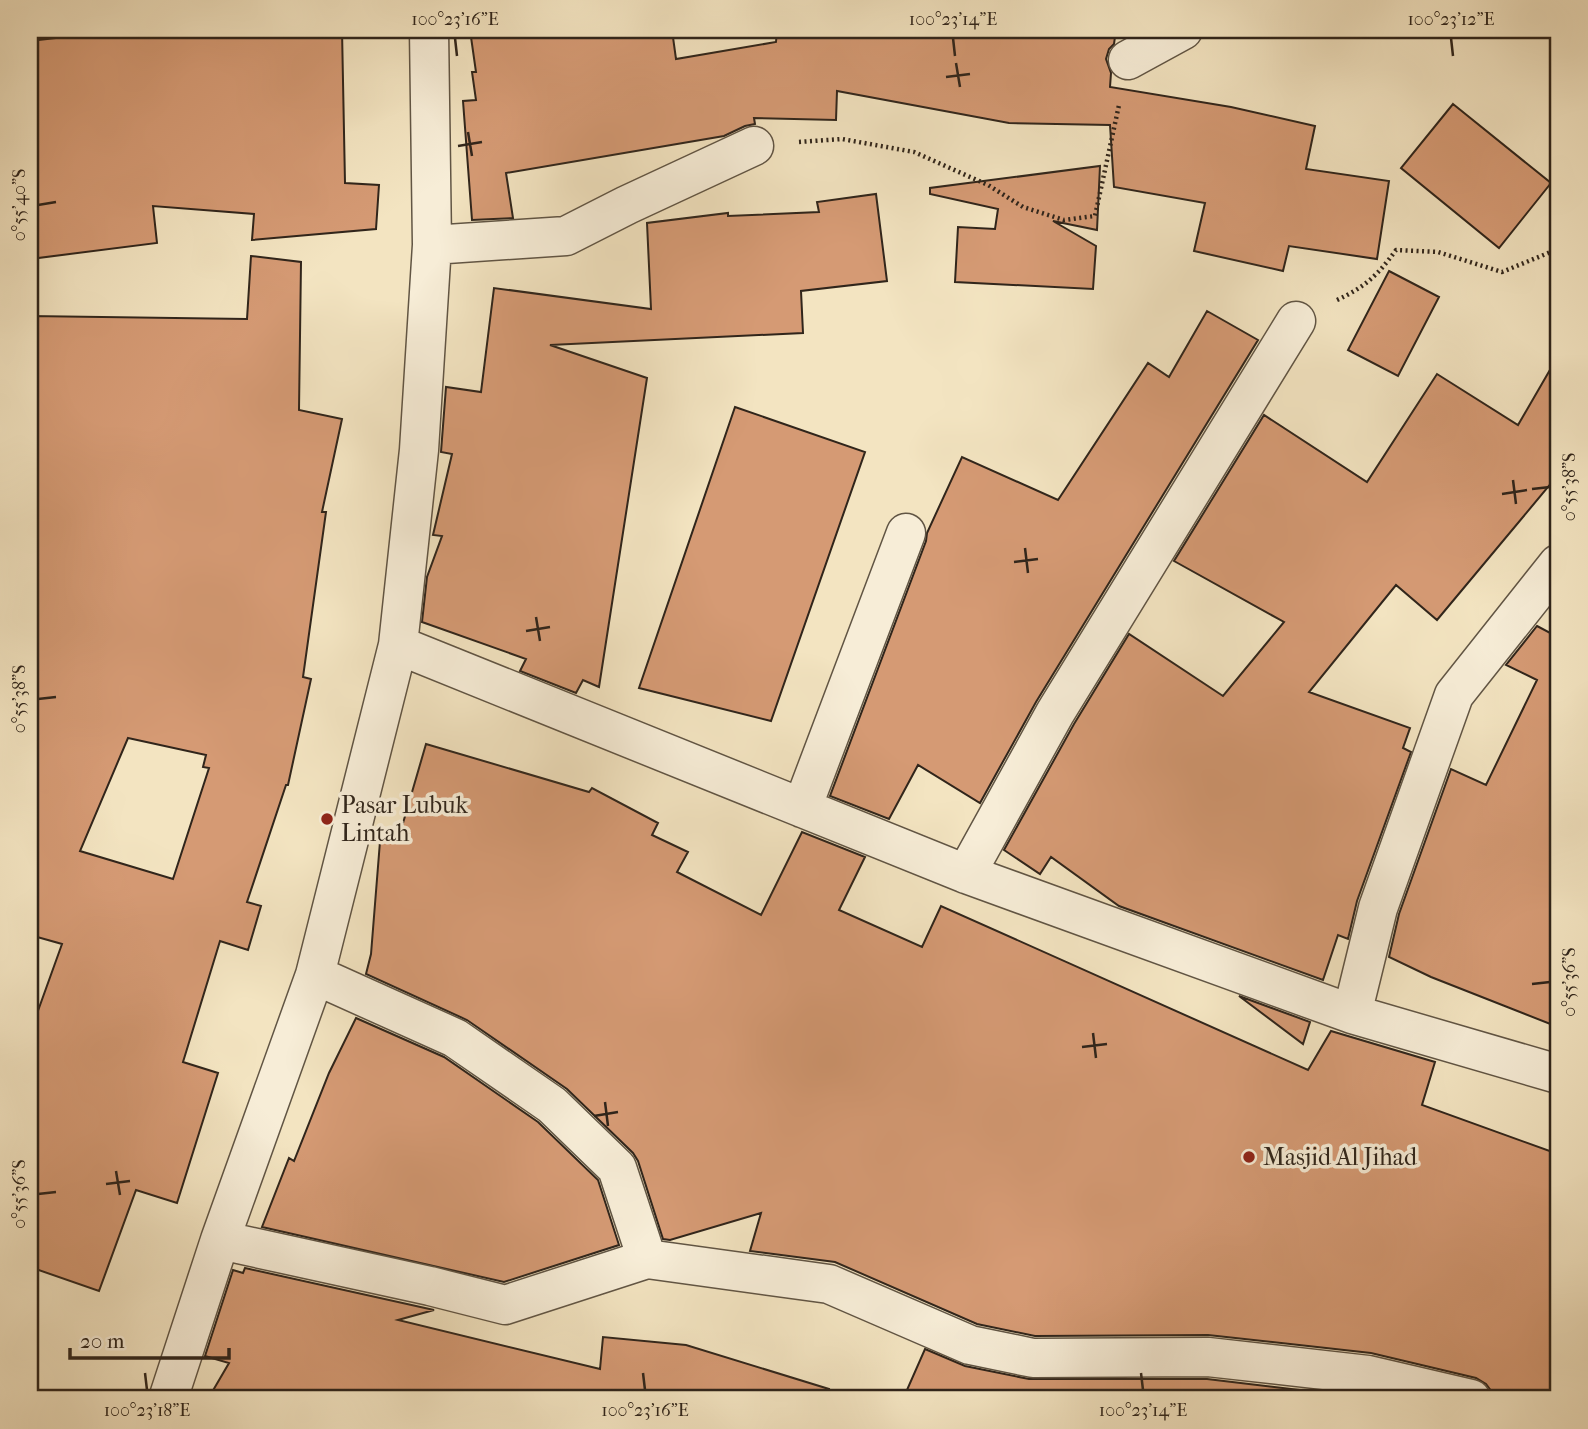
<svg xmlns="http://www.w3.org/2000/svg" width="1588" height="1429" font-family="'IM FELL French Canon',serif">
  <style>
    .building { fill: #d59a74; stroke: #30251b; stroke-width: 2; fill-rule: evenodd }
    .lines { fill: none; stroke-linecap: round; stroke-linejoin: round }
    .minor-casing { stroke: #615544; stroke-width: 41 }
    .path { stroke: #30251b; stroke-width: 4.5; stroke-dasharray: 2 3.5; stroke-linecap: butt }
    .minor { stroke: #f7edd7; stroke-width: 38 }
    .ticks { fill: none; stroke: #30251b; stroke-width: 2.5 }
    .poi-dot { fill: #8f2418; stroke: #f7edd7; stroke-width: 2.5 }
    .labels { text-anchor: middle; stroke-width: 7; stroke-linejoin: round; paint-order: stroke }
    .poi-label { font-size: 24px; fill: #30251b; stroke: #f7edd7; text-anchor: start }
    .neatline { fill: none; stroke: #30251b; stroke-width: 2.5 }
    .ticks-label { font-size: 18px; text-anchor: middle; fill: #30251b }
  </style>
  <rect width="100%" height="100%" fill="#f3e4c1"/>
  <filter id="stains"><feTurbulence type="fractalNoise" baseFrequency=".00286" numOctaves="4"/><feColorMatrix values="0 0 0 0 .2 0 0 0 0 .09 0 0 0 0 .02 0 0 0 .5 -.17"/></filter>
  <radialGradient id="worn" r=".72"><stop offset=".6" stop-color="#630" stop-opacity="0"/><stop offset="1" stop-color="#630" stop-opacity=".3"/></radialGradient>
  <path class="building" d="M125,30H342L345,183L379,185L376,229L252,240L254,214L153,206L157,243L30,259V41Z
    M470,30H672L676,59L776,42L777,30H1116L1114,44L1109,49L1106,59L1111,73L1110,87L1231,107L1315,126L1306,169L1389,181L1377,259L1289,246L1283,271L1194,251L1205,203L1114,187L1110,125L1009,123L837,91L836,120L754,118L755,124L745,126L724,136L506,173L513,218L472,220L463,101L476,100L472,72H476Z
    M1453,104L1551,183L1499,248L1401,168Z
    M1100,166L1097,230L1053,221L1096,246L1093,289L955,282L958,227L995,229L998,209L930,194V188Z
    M876,194L887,281L801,291L803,333L550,345L647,378L599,687L583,680L576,693L520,671L526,659L422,622L427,577L442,536L433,535L452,454L441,452L446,387L481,392L494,288L651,309L647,223L728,213V216L819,212L817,202Z
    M251,256L301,262L299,410L342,419L322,512H326L303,677L311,679L288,785H286L247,902L261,906L248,950L220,941L183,1062L218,1073L177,1203L136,1190L99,1291L30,1267V1033L62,944L30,935V316L247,319ZM128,738L206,755L203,767L209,768L173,879L80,851Z
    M1389,271L1439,297L1398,376L1348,350Z
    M1207,311L1258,340L1036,702L980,803L918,765L889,819L830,796L926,541L927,533L962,457L1058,500L1148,363L1169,377Z
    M1558,356V475L1437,620L1396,585L1309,692L1410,728L1403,748L1411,752L1357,901L1348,939L1338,935L1323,980L1119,906L1051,857L1040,874L1004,850L1074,724L1129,634L1223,696L1284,622L1174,561L1264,415L1367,482L1437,374L1518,425Z
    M735,407L865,452L771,721L639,688Z
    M1537,626L1558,637V1027L1431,977L1389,957L1399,914L1451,769L1486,785L1537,680L1506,665Z
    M426,744L589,792L592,788L658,823L652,835L688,852L677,872L761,915L802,832L865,857L839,910L922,947L941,906L1308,1070L1331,1031L1435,1062L1422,1105L1558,1154V1399H1492V1392L1486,1384L1476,1378L1371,1353L1208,1335L1035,1336L977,1324L835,1262L750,1251L761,1213L670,1240L663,1239L638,1161L633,1153L567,1089L467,1020L366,974L371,954L381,829L401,830Z
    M1239,996L1310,1022L1303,1044Z
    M356,1018L444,1057L538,1122L598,1180L619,1245L504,1282L262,1227L289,1158L294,1161L329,1073Z
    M245,1268L434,1310L398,1320L600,1369L603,1337L686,1345L829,1389L827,1399H208L229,1363L205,1356L233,1270L243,1273Z
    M925,1349L965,1366L1029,1379H1207L1376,1399H903Z"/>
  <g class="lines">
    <g class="minor-casing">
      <path id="minor" d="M1128,60L1183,30
        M432,245L566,236L627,205L754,146
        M398,645L966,874L1352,1014L1558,1074
        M802,808L906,533
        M966,874L1055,713L1296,321
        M1352,1014L1378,908L1454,695L1558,564
        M220,1240L430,1286L505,1305L647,1259L617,1168L552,1105L455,1038L315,975
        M647,1259L829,1284L970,1345L1033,1358L1208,1357L1368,1375L1471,1399
        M168,1399L220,1240L315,975L398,645L419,450L432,245L429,30"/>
    </g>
    <path class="path" d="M799,142L842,139L914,152L988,185L1023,207L1064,220L1095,216L1119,105
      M1337,300C1365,287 1378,275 1396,250L1438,252L1502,272L1558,249"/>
    <use href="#minor" class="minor"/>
  </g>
  <path class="ticks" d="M455,38L457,56M953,38L955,56M1451,38L1453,56M956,63L960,87M946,77L970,74M468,132L472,156M458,146L482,142M38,205L56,202M1513,480L1516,504M1532,489L1550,487M1502,494L1527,490M1025,548L1028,573M1014,562L1038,559M536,617L540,641M526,631L550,627M38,699L56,697M1532,984L1550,982M1093,1033L1096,1058M1082,1047L1107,1044M605,1102L608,1126M594,1116L618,1112M116,1171L120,1195M106,1184L130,1181M38,1194L56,1192M145,1373L147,1390M643,1373L645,1390M1141,1373L1143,1390"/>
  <g class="poi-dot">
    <circle cx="327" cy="819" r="7"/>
    <circle cx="1249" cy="1157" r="7"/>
  </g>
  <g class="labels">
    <g class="poi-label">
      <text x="341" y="813">Pasar Lubuk<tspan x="341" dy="28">Lintah</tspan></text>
      <text x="1263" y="1165">Masjid Al Jihad</text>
    </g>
  </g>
  <rect width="1588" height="1429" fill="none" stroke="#f3e4c1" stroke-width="77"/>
  <path d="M70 1348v10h159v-10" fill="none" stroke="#30251b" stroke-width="3.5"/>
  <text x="80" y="1348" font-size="21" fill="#30251b" stroke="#f7edd7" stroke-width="5" paint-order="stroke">20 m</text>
  <rect x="38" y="38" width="1512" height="1352" class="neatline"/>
  <g class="ticks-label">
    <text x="455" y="25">100°23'16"E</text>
    <text x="953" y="25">100°23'14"E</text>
    <text x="1451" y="25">100°23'12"E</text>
    <text transform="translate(19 205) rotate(-90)" y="6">0°55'40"S</text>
    <text transform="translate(1569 487) rotate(-90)" y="6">0°55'38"S</text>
    <text transform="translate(19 699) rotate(-90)" y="6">0°55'38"S</text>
    <text transform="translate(1569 982) rotate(-90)" y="6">0°55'36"S</text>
    <text transform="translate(19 1194) rotate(-90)" y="6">0°55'36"S</text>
    <text x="147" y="1416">100°23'18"E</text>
    <text x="645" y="1416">100°23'16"E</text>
    <text x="1143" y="1416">100°23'14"E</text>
  </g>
  <rect width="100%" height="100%" filter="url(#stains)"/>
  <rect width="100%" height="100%" fill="url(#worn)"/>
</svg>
